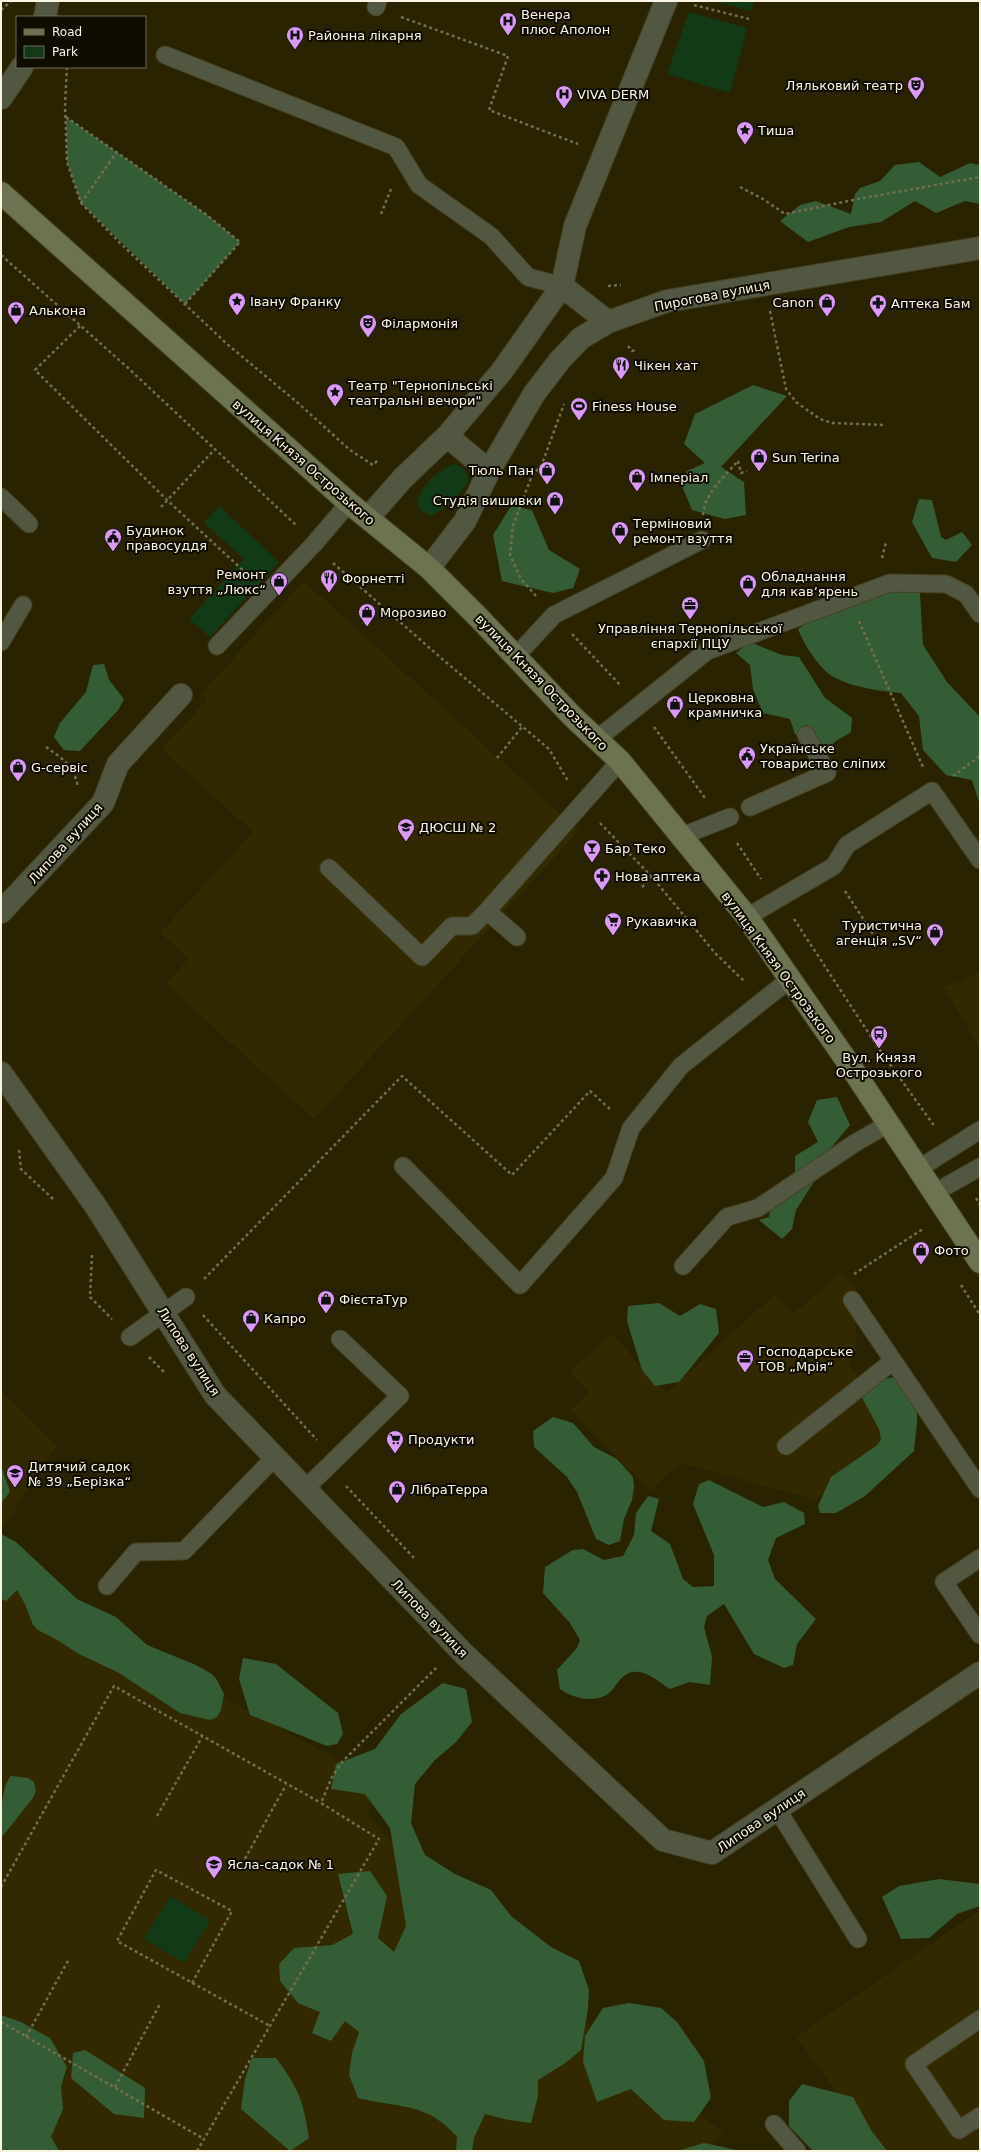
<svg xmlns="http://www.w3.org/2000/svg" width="981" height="2152" font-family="'DejaVu Sans',sans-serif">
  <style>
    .built { fill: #322900 }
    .green { fill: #123a16 }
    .forest { fill: #345d36 }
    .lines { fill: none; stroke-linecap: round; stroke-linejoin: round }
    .service-casing { stroke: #474022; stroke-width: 19 }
    .minor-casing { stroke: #474022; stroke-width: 24 }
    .secondary-casing { stroke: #474022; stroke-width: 24 }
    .path { stroke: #736d51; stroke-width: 2.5; stroke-dasharray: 3 3; stroke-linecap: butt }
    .service { stroke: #515741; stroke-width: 17 }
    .minor { stroke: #515741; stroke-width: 22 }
    .secondary { stroke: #6b7350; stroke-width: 22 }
    .labels { text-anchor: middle; stroke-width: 4; stroke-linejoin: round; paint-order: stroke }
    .poi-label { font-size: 13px; fill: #faf5e3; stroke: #0f0c02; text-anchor: start }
    .street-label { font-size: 13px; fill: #faf5e3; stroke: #0f0c02 }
  </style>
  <rect width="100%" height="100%" fill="#2a2302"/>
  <path class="built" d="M304,581L579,831L314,1119L166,984L189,958L160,933L253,832L161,749L207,700L201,694Z
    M980,972V1049L944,987Z
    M841,1272L857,1291L855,1356L848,1363L902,1434L816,1500L680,1463L650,1491L571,1410L589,1393L570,1371L612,1334L666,1393L775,1294L793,1314Z
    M1,1391L57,1445L1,1531Z
    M1,1539L43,1598L342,1762L382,1781L367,1815L488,1943L723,2133L704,2151H7L1,2148Z
    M980,1910V2151H880L796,2037Z"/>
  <path class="green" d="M715,1H754L751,11Z
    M689,12L747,28L730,93L667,74Z
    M454,464L465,469L469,480C461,496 446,508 431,516L420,510L417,500C423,484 438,470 454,464Z
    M219,506L279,562L210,637L189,619L244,559L204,523Z
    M170,1896L210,1920L184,1963L144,1939Z"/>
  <path class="forest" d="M66,117L207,215L240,242L185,304L81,203L67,162Z
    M919,162L940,177L970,163L980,165V204L965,201L936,213L915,201L881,222L849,227L808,242L780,221L800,205L816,201L851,214L855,194L860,188L880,181L895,165Z
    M753,385L787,396L721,467L744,482L746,515L725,519L692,510L682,486L687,471L705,463L684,444L695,414Z
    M919,499L932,500L941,537L946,540L962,532L972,545L956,562L932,558L912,522Z
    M511,506L532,510L549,550L580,569L573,588L553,593L502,581L493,535Z
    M876,579H913L920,594L923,645L947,682L980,717V805L972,780L946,775L923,750L919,716L901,693C880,691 850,687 832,676C819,668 803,643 798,629L827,609L844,604Z
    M750,642L782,655L799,657L825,698L852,718L851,732L836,741L821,755L795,734L790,719L763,713L753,689L750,665L736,653Z
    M104,664L109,680L124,699L119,709L80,751L64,750L54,737L60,723L86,692L93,665Z
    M837,1097L850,1125L830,1149L819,1174L796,1210L792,1229L782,1239L759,1220L769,1217L773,1196L795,1171V1156L818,1142L808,1122L817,1100Z
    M659,1303L680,1316L700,1304L716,1309L719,1333L679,1382L655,1386L642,1370L627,1321L628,1306Z
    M894,1377C925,1401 917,1417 914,1451L865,1496L836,1513H820L818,1506L831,1477L876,1446L881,1440L879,1429L860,1394L872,1382Z
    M553,1417L573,1423L594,1447L617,1459L633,1477L634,1487L632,1500L624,1519L620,1541L609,1545L596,1539L577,1492L567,1477L534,1447L533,1431Z
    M1,1466L10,1492L1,1503Z
    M709,1480L763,1507L784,1502L804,1513L805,1524L776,1538L768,1560L775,1579L816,1619L797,1644L793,1665L784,1668L754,1654L724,1604L707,1616L704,1627L712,1657L710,1685L689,1682L670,1689C662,1684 652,1676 644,1673C623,1667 620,1683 609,1693C595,1704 572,1698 560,1689L557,1670L577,1648L580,1640L570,1623L543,1593L545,1567L573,1550L583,1549L604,1560L623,1556L634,1535L636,1513L648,1496L659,1499L651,1531L670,1544L683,1579L693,1587L714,1586V1555L693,1504L699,1484Z
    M1,1534L16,1542L77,1599L116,1617L147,1645L196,1665L212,1674L217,1680L224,1694L221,1710L217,1717L210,1720L180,1713L119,1673L77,1653L59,1641L38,1630L33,1625L25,1604L17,1590L6,1601L1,1599Z
    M243,1658L276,1664L338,1713L343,1734L337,1744L327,1746L250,1715L239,1679Z
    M443,1683L466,1689L472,1722L456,1742L435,1760L415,1784L411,1823L425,1855L455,1874L491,1890L511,1916L551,1947L579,1961L589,1990L588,2009L581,2050L564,2064L538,2080V2096L531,2123L509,2120L485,2114L474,2138L472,2151H456L457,2136C452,2132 447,2126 441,2122C419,2104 384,2105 358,2098L349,2075L352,2053L359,2032L345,2021L331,2041L312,2033L320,2012L298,2003L280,1981L279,1964L294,1948L332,1945L353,1934L338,1874L370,1871L387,1896L378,1938L394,1952L406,1926L390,1828L365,1794L331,1789L336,1764L375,1749L401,1714Z
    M11,1776L28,1778L34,1782L36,1791L33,1798L1,1838C1,1820 0,1788 11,1776Z
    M939,1879L980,1884V1906L957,1914L929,1938L901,1939L882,1897L899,1886Z
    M629,2003L661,2008L677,2022L704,2061L711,2098L694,2122L664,2120L631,2089L597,2102L583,2062L585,2036L603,2008Z
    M1,2015L21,2022L50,2038L67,2067L61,2086L63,2109L51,2137L59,2151H1Z
    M85,2050L145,2088L144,2118L114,2114L71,2078L73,2053Z
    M252,2058H276C299,2089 303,2100 309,2138L290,2151L241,2109L245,2079Z
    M802,2084L853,2097L871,2130L887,2151H813L789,2126V2101Z
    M704,2143L741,2151H677Z"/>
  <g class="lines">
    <g class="service-casing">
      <path id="service" d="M376,7L378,1
        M165,55L396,147L419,185L491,236L528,277L562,286
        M1,497L29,524
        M1,642L23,605
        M217,646L313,545L349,503
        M516,656L554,615L702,540
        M597,739L707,651L890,583L946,584L966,594L980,614
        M750,807L827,773L806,735
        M682,836L730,817
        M329,868L422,957L452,926H472L487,911
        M747,917L834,866L847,845L932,791L980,860
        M517,937L487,911L620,761
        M403,1166L520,1285L614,1178L631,1128L681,1066L790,979
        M918,1169L980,1130
        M934,1193L980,1167
        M683,1266L727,1217L758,1208L855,1143L888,1124
        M852,1300L980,1489
        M130,1337L186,1297
        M786,1446L893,1361
        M306,1488L400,1396L340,1339
        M980,1558L944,1582L980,1635
        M107,1586L136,1552L184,1551L275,1457
        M777,1809L858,1939
        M980,2019L914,2064L959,2130L980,2116
        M774,2124L797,2151"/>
    </g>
    <g class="minor-casing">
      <path id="minor" d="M45,17L48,1
        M1,98L22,67
        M562,286L608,322
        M447,436L489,471
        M368,518L403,478L447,436L502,371L562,286L575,226L666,1
        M429,568L465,521L489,471L534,394L560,360L581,338L608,322L667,301L980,248
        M1,912L103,803L118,764L181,695
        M1,1073L97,1208L215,1395L465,1655L663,1840L712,1853L980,1673"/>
    </g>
    <g class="secondary-casing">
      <path id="secondary" d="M1,193L349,503L429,568L480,619L573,717L620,761L747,917L849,1064L980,1262"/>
    </g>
    <path class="path" d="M694,5L749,19
      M1,10L11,1
      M401,17L508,56L489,110L578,144
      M67,67L65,104L67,162L81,203L121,244L227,344L298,403L350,450L373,465L378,460
      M66,117L207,215L240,242L185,304
      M740,187L763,199L785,214L858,199L980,177
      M81,203L116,153
      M381,214L391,189
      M1,255L127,367L296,525
      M608,286L621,285
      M770,311L786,389L796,402L820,419L832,423L886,425
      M80,326L35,370L167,500L248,575
      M628,346L632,351L635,350
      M738,461L741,473L747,471
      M161,507L215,449
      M703,515C704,494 725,476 738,461
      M882,558L886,542
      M333,563L441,658L549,749L568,781
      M536,596L521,579L510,555L513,525L531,478L542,464L564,404
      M859,621L923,767
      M572,634L621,686
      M654,727L705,798
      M46,747C64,760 73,764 78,787
      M497,758L522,727
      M953,776L980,756
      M600,823L652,877L715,953L745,982
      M737,843L761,879
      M642,887L652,877
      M845,891L875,937
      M794,919L879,1049L935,1127
      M19,1150L21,1169L53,1199
      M976,1198L980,1205
      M92,1255L90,1297L112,1319
      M854,1274L923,1229
      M204,1279L402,1076L512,1175L590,1091L611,1110
      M961,1285L980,1315
      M203,1315L317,1440
      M149,1357L165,1373
      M346,1486L414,1558
      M157,1816L202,1737
      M242,1864L286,1785
      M1,1887L114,1686L321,1803
      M192,1983L232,1911L156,1870L117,1941L270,2026
      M1,2022L204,2139
      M26,2037L69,1959
      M115,2087L160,2004
      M197,2151L379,1839L321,1803L332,1777L342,1762L437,1667"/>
    <use href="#service" class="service"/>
    <use href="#minor" class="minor"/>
    <use href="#secondary" class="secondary"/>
  </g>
  <defs>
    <g id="hospital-pin" transform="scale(0.9)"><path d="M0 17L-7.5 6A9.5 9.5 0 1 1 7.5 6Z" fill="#da9af6" stroke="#0f0c02"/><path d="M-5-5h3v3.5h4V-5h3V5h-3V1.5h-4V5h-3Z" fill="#111"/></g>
    <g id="theatre-pin" transform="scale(0.9)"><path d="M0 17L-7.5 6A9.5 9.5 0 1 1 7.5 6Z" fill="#da9af6" stroke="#0f0c02"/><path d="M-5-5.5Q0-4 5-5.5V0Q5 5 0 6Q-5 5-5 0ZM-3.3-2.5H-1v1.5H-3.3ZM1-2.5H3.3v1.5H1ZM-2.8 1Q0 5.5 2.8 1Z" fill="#111"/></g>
    <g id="sight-pin" transform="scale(0.9)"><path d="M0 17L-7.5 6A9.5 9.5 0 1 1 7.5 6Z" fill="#da9af6" stroke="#0f0c02"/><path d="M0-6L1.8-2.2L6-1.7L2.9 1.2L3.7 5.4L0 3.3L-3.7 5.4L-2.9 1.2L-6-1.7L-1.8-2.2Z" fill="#111"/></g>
    <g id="shop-pin" transform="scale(0.9)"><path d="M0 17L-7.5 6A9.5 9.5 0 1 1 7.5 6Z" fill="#da9af6" stroke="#0f0c02"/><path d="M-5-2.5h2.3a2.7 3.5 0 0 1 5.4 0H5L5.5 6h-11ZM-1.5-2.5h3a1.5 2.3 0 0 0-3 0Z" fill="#111"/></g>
    <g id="pharmacy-pin" transform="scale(0.9)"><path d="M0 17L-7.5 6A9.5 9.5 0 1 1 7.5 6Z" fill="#da9af6" stroke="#0f0c02"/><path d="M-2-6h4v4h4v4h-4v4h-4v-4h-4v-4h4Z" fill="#111"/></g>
    <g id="restaurant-pin" transform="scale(0.9)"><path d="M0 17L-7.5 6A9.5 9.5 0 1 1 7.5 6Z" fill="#da9af6" stroke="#0f0c02"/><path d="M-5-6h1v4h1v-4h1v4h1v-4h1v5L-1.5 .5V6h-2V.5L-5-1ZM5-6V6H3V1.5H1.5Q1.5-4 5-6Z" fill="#111"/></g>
    <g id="stadium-pin" transform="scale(0.9)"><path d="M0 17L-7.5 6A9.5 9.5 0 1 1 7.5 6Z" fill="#da9af6" stroke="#0f0c02"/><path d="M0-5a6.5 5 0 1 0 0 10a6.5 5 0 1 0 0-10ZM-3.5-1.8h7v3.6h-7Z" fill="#111"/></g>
    <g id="civic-pin" transform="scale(0.9)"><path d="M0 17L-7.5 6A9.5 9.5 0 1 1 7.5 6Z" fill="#da9af6" stroke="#0f0c02"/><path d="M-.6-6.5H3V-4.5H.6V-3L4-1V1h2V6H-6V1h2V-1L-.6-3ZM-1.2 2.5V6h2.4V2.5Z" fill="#111"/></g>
    <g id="office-pin" transform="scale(0.9)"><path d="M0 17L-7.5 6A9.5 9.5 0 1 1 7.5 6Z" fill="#da9af6" stroke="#0f0c02"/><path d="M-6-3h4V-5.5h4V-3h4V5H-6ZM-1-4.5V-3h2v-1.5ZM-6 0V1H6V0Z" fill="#111"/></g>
    <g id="school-pin" transform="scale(0.9)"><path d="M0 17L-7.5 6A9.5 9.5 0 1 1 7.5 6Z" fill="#da9af6" stroke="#0f0c02"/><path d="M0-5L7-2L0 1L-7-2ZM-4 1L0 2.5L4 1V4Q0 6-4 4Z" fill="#111"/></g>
    <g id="bar-pin" transform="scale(0.9)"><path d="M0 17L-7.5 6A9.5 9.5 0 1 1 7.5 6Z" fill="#da9af6" stroke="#0f0c02"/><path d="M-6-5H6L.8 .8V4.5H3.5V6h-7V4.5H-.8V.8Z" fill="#111"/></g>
    <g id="supermarket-pin" transform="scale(0.9)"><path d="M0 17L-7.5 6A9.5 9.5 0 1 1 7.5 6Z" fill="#da9af6" stroke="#0f0c02"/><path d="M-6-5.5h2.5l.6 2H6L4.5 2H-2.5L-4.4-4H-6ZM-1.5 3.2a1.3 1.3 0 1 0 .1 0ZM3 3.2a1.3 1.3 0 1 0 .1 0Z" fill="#111"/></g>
    <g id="bus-pin" transform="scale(0.9)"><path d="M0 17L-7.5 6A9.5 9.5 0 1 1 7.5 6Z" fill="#da9af6" stroke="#0f0c02"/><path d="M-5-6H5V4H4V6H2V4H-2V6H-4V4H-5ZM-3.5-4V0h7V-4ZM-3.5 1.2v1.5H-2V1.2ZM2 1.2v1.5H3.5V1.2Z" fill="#111"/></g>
  </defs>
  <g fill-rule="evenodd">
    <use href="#hospital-pin" x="508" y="21"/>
    <use href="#hospital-pin" x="295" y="35"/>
    <use href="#theatre-pin" x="916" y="85"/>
    <use href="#hospital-pin" x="564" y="94"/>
    <use href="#sight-pin" x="745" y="130"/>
    <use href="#sight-pin" x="237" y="301"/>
    <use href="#shop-pin" x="827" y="302"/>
    <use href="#pharmacy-pin" x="878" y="303"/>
    <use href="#shop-pin" x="16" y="310"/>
    <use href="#theatre-pin" x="368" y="323"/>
    <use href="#restaurant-pin" x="621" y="365"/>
    <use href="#sight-pin" x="335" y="392"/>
    <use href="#stadium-pin" x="579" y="406"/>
    <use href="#shop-pin" x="759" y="457"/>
    <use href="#shop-pin" x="547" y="470"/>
    <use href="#shop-pin" x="637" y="477"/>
    <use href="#shop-pin" x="555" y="500"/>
    <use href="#shop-pin" x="620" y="530"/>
    <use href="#civic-pin" x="113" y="537"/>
    <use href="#restaurant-pin" x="329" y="578"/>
    <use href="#shop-pin" x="279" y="581"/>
    <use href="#shop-pin" x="748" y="583"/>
    <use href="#office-pin" x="690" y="605"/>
    <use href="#shop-pin" x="367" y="612"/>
    <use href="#shop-pin" x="675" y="704"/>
    <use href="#civic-pin" x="747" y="755"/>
    <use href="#shop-pin" x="18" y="767"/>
    <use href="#school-pin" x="406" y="827"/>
    <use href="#bar-pin" x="592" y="848"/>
    <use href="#pharmacy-pin" x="602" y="876"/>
    <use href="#supermarket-pin" x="613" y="921"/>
    <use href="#shop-pin" x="935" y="932"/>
    <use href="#bus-pin" x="879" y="1034"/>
    <use href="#shop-pin" x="921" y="1250"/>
    <use href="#shop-pin" x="326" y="1299"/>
    <use href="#shop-pin" x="251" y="1318"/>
    <use href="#office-pin" x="745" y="1358"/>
    <use href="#supermarket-pin" x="395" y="1439"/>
    <use href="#school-pin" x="15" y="1473"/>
    <use href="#shop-pin" x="397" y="1489"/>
    <use href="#school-pin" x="214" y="1864"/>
  </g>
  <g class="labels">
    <g class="poi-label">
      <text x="521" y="19">Венера<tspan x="521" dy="15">плюс Аполон</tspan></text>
      <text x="308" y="40">Районна лікарня</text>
      <text x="903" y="90" text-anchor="end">Ляльковий театр</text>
      <text x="577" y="99">VIVA DERM</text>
      <text x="758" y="135">Тиша</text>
      <text x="250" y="306">Івану Франку</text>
      <text x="814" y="307" text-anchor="end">Canon</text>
      <text x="891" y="308">Аптека Бам</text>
      <text x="29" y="315">Алькона</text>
      <text x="381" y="328">Філармонія</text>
      <text x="634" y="370">Чікен хат</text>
      <text x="348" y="390">Театр "Тернопільські<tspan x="348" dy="15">театральні вечори"</tspan></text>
      <text x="592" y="411">Finess House</text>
      <text x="772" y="462">Sun Terina</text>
      <text x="534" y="475" text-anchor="end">Тюль Пан</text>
      <text x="650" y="482">Імперіал</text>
      <text x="542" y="505" text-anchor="end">Студія вишивки</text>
      <text x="633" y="528">Терміновий<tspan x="633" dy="15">ремонт взуття</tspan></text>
      <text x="126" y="535">Будинок<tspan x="126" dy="15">правосуддя</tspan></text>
      <text x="266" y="579" text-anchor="end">Ремонт<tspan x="266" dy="15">взуття „Люкс“</tspan></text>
      <text x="761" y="581">Обладнання<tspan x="761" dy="15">для кав’ярень</tspan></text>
      <text x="342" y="583">Форнетті</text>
      <text x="380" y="617">Морозиво</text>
      <text x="690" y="633" text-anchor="middle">Управління Тернопільської<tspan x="690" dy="15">єпархії ПЦУ</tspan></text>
      <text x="688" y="702">Церковна<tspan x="688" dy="15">крамничка</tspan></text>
      <text x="760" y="753">Українське<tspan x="760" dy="15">товариство сліпих</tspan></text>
      <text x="31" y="772">G-сервіс</text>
      <text x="419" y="832">ДЮСШ № 2</text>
      <text x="605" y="853">Бар Теко</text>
      <text x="615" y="881">Нова аптека</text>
      <text x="626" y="926">Рукавичка</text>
      <text x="922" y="930" text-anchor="end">Туристична<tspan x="922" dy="15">агенція „SV“</tspan></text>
      <text x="879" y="1062" text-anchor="middle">Вул. Князя<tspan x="879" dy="15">Острозького</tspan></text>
      <text x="934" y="1255">Фото</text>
      <text x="339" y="1304">ФієстаТур</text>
      <text x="264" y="1323">Капро</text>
      <text x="758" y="1356">Господарське<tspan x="758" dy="15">ТОВ „Мрія“</tspan></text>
      <text x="408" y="1444">Продукти</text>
      <text x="28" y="1471">Дитячий садок<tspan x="28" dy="15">№ 39 „Берізка“</tspan></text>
      <text x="410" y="1494">ЛібраТерра</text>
      <text x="227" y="1869">Ясла-садок № 1</text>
    </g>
    <g class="street-label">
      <text transform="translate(712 295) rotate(-11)" y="5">Пирогова вулиця</text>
      <text transform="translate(304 462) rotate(41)" y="5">вулиця Князя Острозького</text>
      <text transform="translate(542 682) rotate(46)" y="5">вулиця Князя Острозького</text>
      <text transform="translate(65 843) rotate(-48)" y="5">Липова вулиця</text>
      <text transform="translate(779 967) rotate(54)" y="5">вулиця Князя Острозького</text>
      <text transform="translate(189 1351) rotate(57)" y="5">Липова вулиця</text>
      <text transform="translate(430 1618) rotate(46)" y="5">Липова вулиця</text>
      <text transform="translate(761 1820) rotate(-34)" y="5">Липова вулиця</text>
    </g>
  </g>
  <rect width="981" height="2152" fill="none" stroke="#faf5e3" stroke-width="4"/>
  <rect x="16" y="16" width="130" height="52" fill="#0f0c02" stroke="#6d695c"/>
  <rect x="24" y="29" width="20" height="6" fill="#6b7350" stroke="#6d695c"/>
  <text x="52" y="36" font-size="12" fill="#faf5e3">Road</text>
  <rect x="24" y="46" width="20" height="12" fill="#123a16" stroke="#6d695c"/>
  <text x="52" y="56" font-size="12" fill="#faf5e3">Park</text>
</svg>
